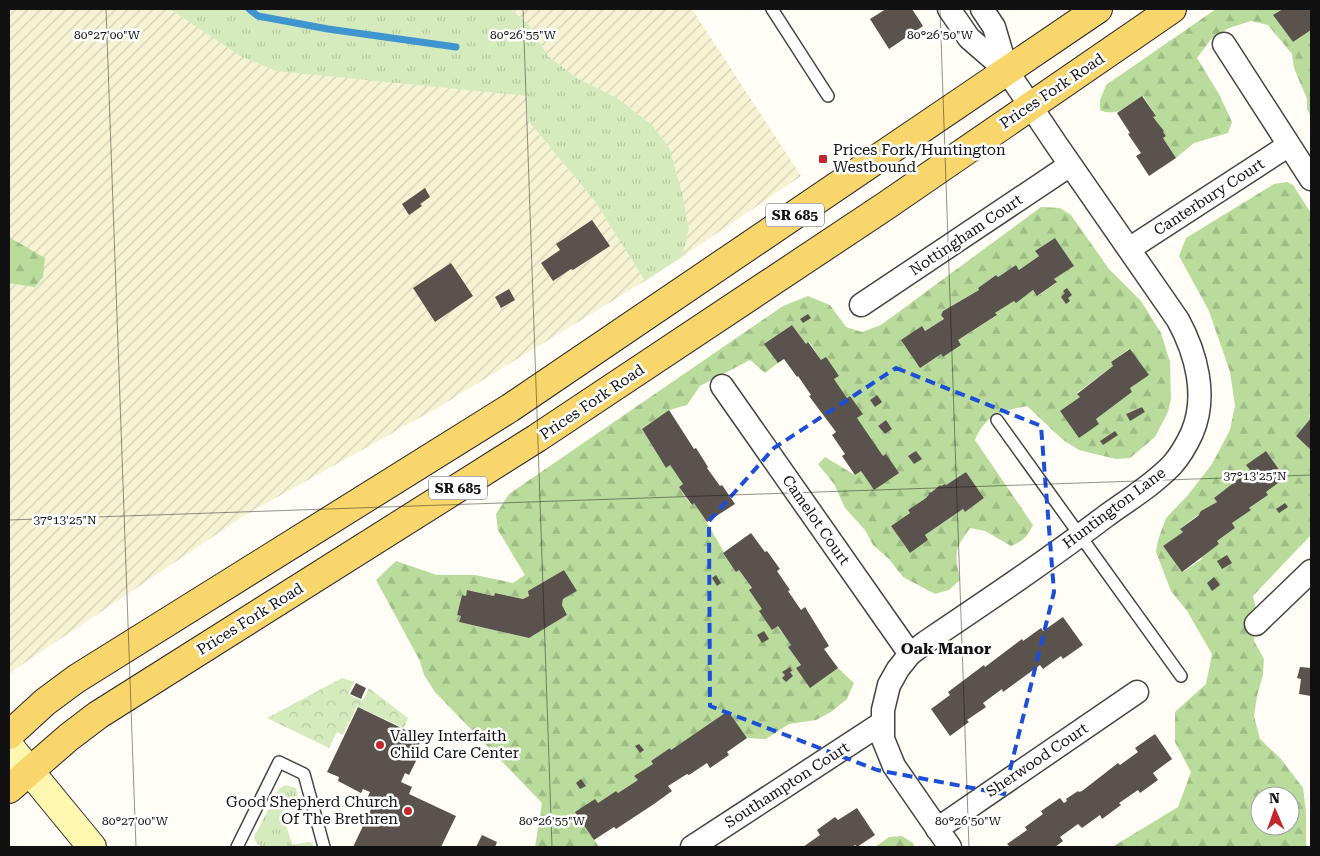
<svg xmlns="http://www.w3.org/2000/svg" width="1320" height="856" font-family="'Roboto Serif',serif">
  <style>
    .farmland { fill: url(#farmland-furrows) }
    .grass { fill: url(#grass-tufts) }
    .forest { fill: url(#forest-firs); fill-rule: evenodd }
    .park { fill: url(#park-crowns) }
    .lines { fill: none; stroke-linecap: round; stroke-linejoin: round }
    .stream { stroke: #3f96cf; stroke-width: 7 }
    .building { fill: #5a524d }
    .lane-casing { stroke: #444; stroke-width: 14 }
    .street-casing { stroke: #444; stroke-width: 25 }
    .secondary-casing { stroke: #333; stroke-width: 30 }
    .primary-casing { stroke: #222; stroke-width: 30 }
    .lane { stroke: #fff; stroke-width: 11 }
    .street { stroke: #fff; stroke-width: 22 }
    .secondary { stroke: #fff6b0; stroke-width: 28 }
    .primary { stroke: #f9d66b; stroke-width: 28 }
    .marked { fill: none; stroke: #1d4ed8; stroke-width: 4; stroke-dasharray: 10 6; stroke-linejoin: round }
    .ticks { fill: none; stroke: #111; stroke-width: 1; stroke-opacity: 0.45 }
    .poi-dot { fill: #c4262e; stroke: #fff; stroke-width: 2 }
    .labels { text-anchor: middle; stroke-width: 5; stroke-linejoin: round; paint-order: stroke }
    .shield { fill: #fff; stroke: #585858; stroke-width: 1 }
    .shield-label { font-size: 14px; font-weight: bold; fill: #111 }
    .street-label { font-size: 15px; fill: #111; stroke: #fff }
    .poi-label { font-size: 15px; fill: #111; stroke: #fff; text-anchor: start }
    .neighbourhood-label { font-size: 16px; font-weight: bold; fill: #111; stroke: #fff }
    .ticks-label { font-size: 12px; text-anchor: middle; fill: #111; stroke: #fff; stroke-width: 5; stroke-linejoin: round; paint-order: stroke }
  </style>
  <defs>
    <pattern id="farmland-furrows" width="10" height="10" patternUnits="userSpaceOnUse" patternTransform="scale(1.25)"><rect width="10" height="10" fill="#f6f3d4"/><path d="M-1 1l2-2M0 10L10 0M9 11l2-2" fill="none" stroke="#d2cfb5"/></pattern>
    <pattern id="grass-tufts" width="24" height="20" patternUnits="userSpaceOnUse" patternTransform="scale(1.25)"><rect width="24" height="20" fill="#d5ebbd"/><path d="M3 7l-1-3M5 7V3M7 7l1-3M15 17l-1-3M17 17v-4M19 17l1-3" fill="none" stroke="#b6c8a1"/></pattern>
    <pattern id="forest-firs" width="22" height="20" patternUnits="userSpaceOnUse" patternTransform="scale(1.25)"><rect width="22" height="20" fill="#b9dc9c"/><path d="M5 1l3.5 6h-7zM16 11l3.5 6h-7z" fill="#9ebc85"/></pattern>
    <pattern id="park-crowns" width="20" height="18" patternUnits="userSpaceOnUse" patternTransform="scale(1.25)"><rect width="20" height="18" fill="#d5ebbd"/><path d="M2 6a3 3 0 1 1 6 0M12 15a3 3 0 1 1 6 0" fill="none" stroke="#b6c8a1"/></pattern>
  </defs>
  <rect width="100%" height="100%" fill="#fffdf5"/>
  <path class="farmland" d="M9,9H692L801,176L682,257L689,229L682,193L669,147L617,98L577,78L548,56L528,24L511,9L528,96L526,104V114L530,123L594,200L645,281L439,407L247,514L17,668L9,675Z"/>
  <path class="grass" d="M170,9H511L528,24L548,56L577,78L617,98L651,124L669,147L682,193L689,229L682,257L645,281L594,200L530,123C526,113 526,106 528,96L276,71L240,56Z
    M285,785L296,788L299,802L296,807L282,811L292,845L309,842H311L314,847C300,847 277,850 265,847C259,846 255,843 254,837L279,789Z"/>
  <path class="forest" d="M1216,9H1283L1274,16L1293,42L1311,30V117L1307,109V99L1294,68L1292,54L1268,25L1251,21L1229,28L1212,38L1197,58L1219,94L1232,122L1228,133L1194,143L1176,158L1163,138L1166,136L1163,132L1164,131L1153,117L1156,116L1143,96C1128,105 1118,118 1100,110V100L1106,85Z
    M1287,182L1293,185L1311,213V414L1309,416L1311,418L1296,436L1311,450V535L1253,596L1256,610L1254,641L1264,659L1263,675L1257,696L1254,716L1260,739L1281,759L1303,788L1306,812V847H1112L1178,807L1191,772L1175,742V712L1206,684L1212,654L1187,611L1171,591L1156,552L1158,540L1166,518L1188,495L1212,464L1230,430L1235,405L1230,372L1209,311L1179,256L1186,238L1274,184ZM1266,451L1285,478L1266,492L1268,495L1249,508L1250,510L1232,523L1235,528L1217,541L1219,544L1201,557L1202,559L1183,572L1163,546L1183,532L1181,528C1195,518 1204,509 1217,502L1214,498L1250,470L1247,465ZM1260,796H1290V826H1260Z
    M1041,207L1060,208L1071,215L1109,269L1141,301L1161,333L1170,362L1171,399L1168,412L1155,437L1130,458L1116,459L1079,450L1063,440L1027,406C1002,411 986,414 975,440L1033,525C1028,536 1022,542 1011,546L985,531L970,528C953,552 955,552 960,580L949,590L935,594L903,577L889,559L873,545L865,530L845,508L834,484L818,464L825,457L855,475L861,471L874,490L886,454L883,456L857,418L862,414L850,396L847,398L834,379L839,376L821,360L809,342L806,344L792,325L765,344L778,363L765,373L750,360L700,386L687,405L669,410L642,429L666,468L670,465L683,484L679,487L691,505L694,503C710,525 721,549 736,572L739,570L791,645L788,647L801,665L797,668H838L854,683L847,699L831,712L816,720L789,724L766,739L747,738L728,712L671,750L670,748L651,761L653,764L635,776L638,780L618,793L616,791L598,803L576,812L599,847H535L542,803L435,692L424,675L420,661L376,580L396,561L437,575H475L513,583L525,575L498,530L496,514L509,494L783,306L808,296L830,305L846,327L862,332L881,325ZM1035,251L1073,266L1054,279L1056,283L1038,296L1033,290L1016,302L1014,301L995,313L996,316L958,340L961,345L943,357L922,326L925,331L944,319L941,315L943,311L979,290L978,288L996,275L998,277L1016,265L1019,270L1039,256ZM1129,349L1148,375L1130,388L1132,392L1096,419L1099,424L1061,411L1080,397L1077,393L1113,366L1111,362ZM1142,407L1145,412L1130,420L1126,414ZM886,420L892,429L885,434L878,426ZM966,472L984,498L965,512L963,509L925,535L928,540L910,553L891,526L910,513L908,510L926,498L929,493L933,492L940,485L941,486L945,484L946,485ZM564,570L577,591L563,599L562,605L567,615L529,638L459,622L461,616L457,615L462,595L466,596L468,590L494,596L495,593L523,599L529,596V591Z
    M9,237L45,258L43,277L35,287L9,283Z
    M902,836L913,843L915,847H875L889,837Z"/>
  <path class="park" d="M342,678L354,682L348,694L363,701L369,688L408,718L404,728L357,706L343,735L337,732L329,748L267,718Z"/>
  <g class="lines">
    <path class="stream" d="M249,9L258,16L328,29L456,47"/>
  </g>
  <path class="building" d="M886,9H912L923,26L889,49L870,19Z
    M1283,9H1311V30L1293,42L1273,15Z
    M1142,96L1156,116L1153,117L1164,131L1163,132L1166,136L1163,138L1176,158L1149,176L1136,156L1141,153L1128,134L1130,133L1117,113Z
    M425,188L430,197L420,204L422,206L409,215L402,204Z
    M592,220L610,246L573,270L571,269L553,281L541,263L560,250L556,244Z
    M1055,238L1074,266L1054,279L1057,282L1037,296L1033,290L1016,303L1014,301L995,313L997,315L958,340L961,345L943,357L941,354L920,368L901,340L922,326L925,331L944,319L941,315L943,311L979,290L978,288L996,275L998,277L1016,265L1019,270L1039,256L1035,251Z
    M451,263L473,296L435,322L413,288Z
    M1067,288L1072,295L1068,298L1070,301L1066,304L1061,297L1065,293L1063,291Z
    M509,289L515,300L501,308L495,297Z
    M808,314L811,318L803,323L800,319Z
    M792,325L806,344L808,342L821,360L826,357L839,376L834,379L847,398L850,396L863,414L857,418L883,456L886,454L899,473L874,490L861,471L855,475L842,456L845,454L832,435L836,432L809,396L811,395L798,376L797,377L784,359L778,363L764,344Z
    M1130,349L1149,375L1130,388L1132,392L1096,419L1099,424L1079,438L1060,411L1080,397L1077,394L1113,366L1111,362Z
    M877,395L882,402L875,407L870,400Z
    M1142,407L1145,412L1130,421L1126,414Z
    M669,410L694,449L696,448L708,467L707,468L720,486L722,485L735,504L707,522L694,503L692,505L679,487L683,484L670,465L666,468L642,429Z
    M1311,418V450L1296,436Z
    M886,420L892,429L885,434L878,426Z
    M1115,431L1118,435L1103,445L1100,441Z
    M916,451L922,459L914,464L908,456Z
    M1266,451L1285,478L1266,492L1268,495L1249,508L1251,510L1232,523L1235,528L1217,541L1219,544L1182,572L1163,546L1183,532L1180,529L1198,516L1201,511L1217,502L1214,498L1250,470L1246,465Z
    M966,472L984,498L965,512L963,509L925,535L928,540L910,553L891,526L910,513L908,510L926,498L929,494L928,493L932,492L940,485L941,486L945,484L946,485Z
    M1285,503L1288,507L1279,513L1276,509Z
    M751,533L765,552L767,551L780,569L777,571L790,590L788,591L801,610L805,607L829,646L824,649L838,668L810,688L796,668L801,665L788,647L791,645L778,626L772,630L759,611L762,609L749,590L752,588L739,570L736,572L723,553Z
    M1227,555L1232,563L1222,569L1217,561Z
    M564,570L577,591L563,599L562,605L567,615L529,638L459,622L461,616L457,615L462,595L466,596L467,590L494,596L495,593L523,599L529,596L528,591Z
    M716,575L721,583L717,586L712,578Z
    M1214,577L1220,585L1212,591L1207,583Z
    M1063,617L1083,645L1063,659L1061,656L1043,669L1040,665L1003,692L1002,689L983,703L986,707L967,720L969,722L950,736L931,709L950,695L948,692L984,665L985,667L1022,639L1023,641L1041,628L1043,631Z
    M764,631L769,639L762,643L757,635Z
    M790,667L792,671L790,672L793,676L786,682L782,678L785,675L782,672Z
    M1300,667L1311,668V696L1299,694L1301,679L1297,678Z
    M356,683L366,688L361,699L350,694Z
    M358,707L422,738L416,751L420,753L409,775L405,773L401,782L412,787L409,794L456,816L441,847H353L372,807L365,803L370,792L363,789L361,793L338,781L339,777L327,772Z
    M728,711L747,738L727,752L729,755L710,768L707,763L689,775L687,774L668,786L672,791L654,804L616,829L614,827L594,840L575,812L595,799L598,803L616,791L618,793L638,780L634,776L653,764L651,761L670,748L671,750Z
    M1155,734L1172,759L1153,773L1158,780L1140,793L1138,790L1119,803L1121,805L1102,819L1100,815L1082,828L1078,824L1060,837L1063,841L1055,847H1010L1007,844L1027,830L1025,827L1043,814L1041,811L1060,798L1064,803L1067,801L1066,799L1078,791L1079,792L1082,791L1118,763L1120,765L1138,752L1135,748Z
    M639,744L644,750L640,753L635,746Z
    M581,779L586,786L580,789L576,783Z
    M857,808L875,835L857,847L855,845L852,847H803L820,835L817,830L835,817L838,820Z
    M482,835L497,842L495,847H476Z"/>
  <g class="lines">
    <g class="lane-casing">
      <path id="lane" d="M772,9L828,96
        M997,420L1181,676
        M237,847L279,762L304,774L324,847"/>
    </g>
    <g class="street-casing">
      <path id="street" d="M949,9L969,38L1007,71L1056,144L1178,320C1196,353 1208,396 1192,433C1187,444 1180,456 1172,465C1153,485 1128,500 1106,516C1048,560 987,601 926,642L910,654L898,669L889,685L883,710V739L894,766L950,847
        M982,9L994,27L1007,71
        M1224,44L1311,179
        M1129,249L1289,145
        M861,305L1070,165
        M722,386L910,654
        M1256,624L1311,571
        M937,829L1137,692
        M692,847L882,723"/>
    </g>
    <g class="secondary-casing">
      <path id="secondary" d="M9,746L92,847"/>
    </g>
    <g class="primary-casing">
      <path id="primary" d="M9,735L45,702L76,679L510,408L1098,9
        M9,789L69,737L98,715L537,438L887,205L1172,9"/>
    </g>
    <use href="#lane" class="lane"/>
    <use href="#street" class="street"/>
    <use href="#secondary" class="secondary"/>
    <use href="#primary" class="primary"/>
  </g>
  <path class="marked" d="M896,368L1041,426L1054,592L1004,794L877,770L710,706L709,521L774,448Z"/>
  <path class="ticks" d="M106,9L136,847M523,9L552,847M940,9L969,847M9,520L1311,475"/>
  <g class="poi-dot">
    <rect x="818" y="154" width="10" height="10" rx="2.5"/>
    <circle cx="380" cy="745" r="5"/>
    <circle cx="408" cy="811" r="5"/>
  </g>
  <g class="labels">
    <g class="shield">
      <rect x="766" y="203.5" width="58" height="23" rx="4"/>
      <rect x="429" y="476.5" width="58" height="23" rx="4"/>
    </g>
    <g class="shield-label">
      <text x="795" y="220">SR 685</text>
      <text x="458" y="493">SR 685</text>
    </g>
    <g class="street-label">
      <text transform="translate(1052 91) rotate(-34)" y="5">Prices Fork Road</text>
      <text transform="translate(1209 197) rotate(-33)" y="5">Canterbury Court</text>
      <text transform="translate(966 235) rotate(-34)" y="5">Nottingham Court</text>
      <text transform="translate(592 402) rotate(-34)" y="5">Prices Fork Road</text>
      <text transform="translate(1114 508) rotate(-37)" y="5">Huntington Lane</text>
      <text transform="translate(816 520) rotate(55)" y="5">Camelot Court</text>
      <text transform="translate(250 619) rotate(-32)" y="5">Prices Fork Road</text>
      <text transform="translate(1037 760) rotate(-34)" y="5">Sherwood Court</text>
      <text transform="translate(787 785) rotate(-33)" y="5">Southampton Court</text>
    </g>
    <g class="poi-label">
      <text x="833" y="155">Prices Fork/Huntington<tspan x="833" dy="17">Westbound</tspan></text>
      <text x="390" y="741">Valley Interfaith<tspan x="390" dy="17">Child Care Center</tspan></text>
      <text x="398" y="807" text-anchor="end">Good Shepherd Church<tspan x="398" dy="17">Of The Brethren</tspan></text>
    </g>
    <g class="neighbourhood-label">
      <text x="946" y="654">Oak Manor</text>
    </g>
  </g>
  <g class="ticks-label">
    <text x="107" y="39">80°27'00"W</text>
    <text x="523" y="39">80°26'55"W</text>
    <text x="940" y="39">80°26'50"W</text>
    <text x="1255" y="480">37°13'25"N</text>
    <text x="65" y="524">37°13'25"N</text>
    <text x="135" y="825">80°27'00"W</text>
    <text x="552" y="825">80°26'55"W</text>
    <text x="968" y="825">80°26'50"W</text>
  </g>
  <rect width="1320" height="856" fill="none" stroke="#111111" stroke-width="20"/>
  <g transform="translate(1275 811) rotate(358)"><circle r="24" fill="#ffffff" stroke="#a0a0a0"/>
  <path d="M0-4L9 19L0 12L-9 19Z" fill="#c4262e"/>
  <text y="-8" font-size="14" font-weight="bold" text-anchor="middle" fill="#111111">N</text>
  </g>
</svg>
